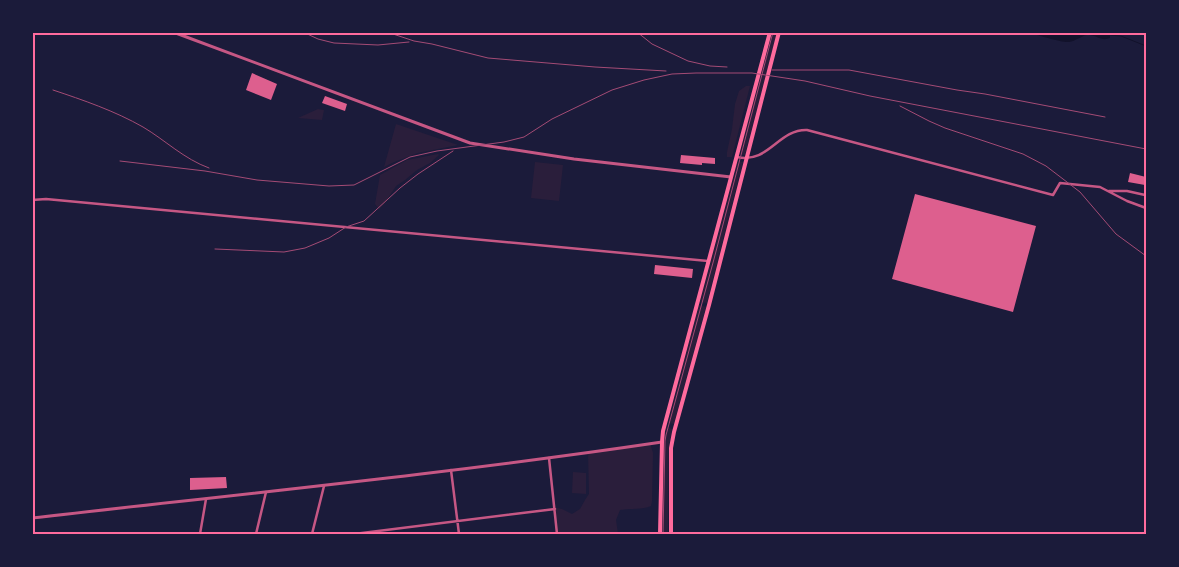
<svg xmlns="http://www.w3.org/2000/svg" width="1179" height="567" font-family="'Alegreya Sans',sans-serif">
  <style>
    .green { fill: #2a1e3b }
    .water { fill: #12122b }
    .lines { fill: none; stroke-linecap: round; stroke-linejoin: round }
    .stream { stroke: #12122b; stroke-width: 1 }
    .building { fill: #dd5f8e }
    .minor { stroke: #c65784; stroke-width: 2.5 }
    .tertiary { stroke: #c65784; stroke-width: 3 }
    .secondary { stroke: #ff6b9d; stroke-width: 4 }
    .tram { stroke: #a44b75; stroke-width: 1 }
    .rail { stroke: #a44b75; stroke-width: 1 }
    .neatline { fill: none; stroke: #ff6b9d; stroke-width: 2 }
  </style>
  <rect width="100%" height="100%" fill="#1b1b3a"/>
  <path class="green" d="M771,33H777L745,155L740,154Z
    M746,86H750L732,157H727V152L732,129L735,104L739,91Z
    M318,109L324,110L322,120L298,118Z
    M396,124L458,145L418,153L394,162L384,167Z
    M438,154L439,155L430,163L417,170L405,180L396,186L384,204L379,209L375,204L380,175L407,160Z
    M738,161L743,162L707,303L700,302Z
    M535,162L563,165L559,201L531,198Z
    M699,305L706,307L674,424L668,423Z
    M666,427L672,429L669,448L668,534H662L663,446Z
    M650,443L653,453L652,501L651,506C642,510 631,508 620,510L616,520L618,534H579L577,532L575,534H557L555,509L557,508L562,509L572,514L580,509L585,500L589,494L588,452Z
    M573,472L586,473V494L572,493Z"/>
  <path class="water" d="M1110,32V38C1101,42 1096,34 1087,35C1081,36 1076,41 1069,42C1063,43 1037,35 1031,33Z"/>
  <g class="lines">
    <path class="stream" d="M1109,35L1121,36L1146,46"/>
  </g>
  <path class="building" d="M252,73L277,84L271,100L246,90Z
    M325,96L347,104L345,111L322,103Z
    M681,155L715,158V164L702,163V165L680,163Z
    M1130,173L1146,177L1145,185L1128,182Z
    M915,194L1036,226L1013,312L892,279Z
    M655,265L693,269L692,278L654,274Z
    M226,477L227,488L190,490V478Z"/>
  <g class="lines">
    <path class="minor" d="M737,157C769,164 778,129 807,130L1053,195L1060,183L1100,187L1127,201L1146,208
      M1109,191H1127L1145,195L1146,188
      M32,200L46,199L708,261
      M549,458L557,534
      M451,470L459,534
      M200,534L206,499
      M256,534L266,492
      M312,534L324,486
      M354,534L555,509"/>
    <path class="tertiary" d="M173,32L470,143L574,159L731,177
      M32,518C242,494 453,473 662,442"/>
    <path class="secondary" d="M660,534L662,442L663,431L770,32
      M671,534V448L674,432L709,305L779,32"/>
    <path class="tram" d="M663,534L665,441L666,435L714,259L773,32"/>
    <path class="rail" d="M303,32L318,39L334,43L378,45L409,42
      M387,32L414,41L432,44L488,58L595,67L666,71
      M637,32L652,44L688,61L710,66L727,67
      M772,70H849L957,90L985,94L1105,117
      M53,90C83,100 115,111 143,127C165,140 184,159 209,168
      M900,106L929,121L945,128L1023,154L1046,166L1080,192L1116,234L1146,256
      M120,161L205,171L257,180L329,186L354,185L410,157L437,151L504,142L524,137L552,119L612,90L644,80L672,74L696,73H752L805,81L870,96L1146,149
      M215,249L284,252L305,248L329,238L346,227L364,221L400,188L418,174L453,151"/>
  </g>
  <rect width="1179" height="567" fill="none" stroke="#1b1b3a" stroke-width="68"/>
  <rect x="34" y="34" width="1111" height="499" class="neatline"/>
</svg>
